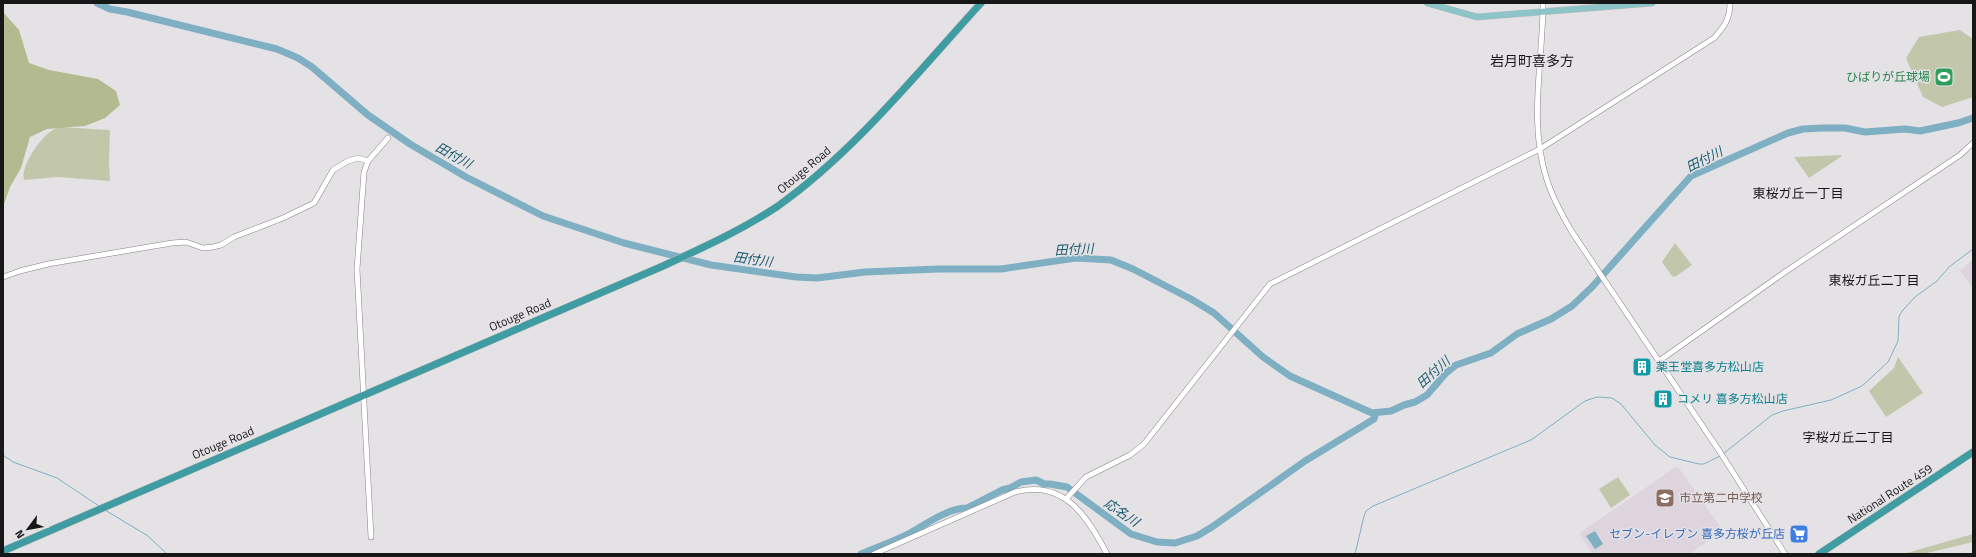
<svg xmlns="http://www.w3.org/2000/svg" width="1976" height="557" font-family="'Titillium Web','Noto Sans JP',sans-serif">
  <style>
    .built { fill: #ddd4de }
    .green { fill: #c2c7ab }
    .forest { fill: #b4ba8f }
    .water { fill: #7eafc2 }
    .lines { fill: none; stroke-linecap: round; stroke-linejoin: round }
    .stream { stroke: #7eafc2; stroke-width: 1 }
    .river { stroke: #7eafc2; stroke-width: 7 }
    .minor-casing { stroke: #878387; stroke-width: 6 }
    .major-casing { stroke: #bebebe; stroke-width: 7 }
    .highway-casing { stroke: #bebebe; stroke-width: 8 }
    .minor { stroke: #fff; stroke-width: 5 }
    .major { stroke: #8cc4c7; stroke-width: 6 }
    .highway { stroke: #3f9ca2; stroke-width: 7 }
    .labels { text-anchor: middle; stroke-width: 3; stroke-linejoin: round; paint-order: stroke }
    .leisure-label { font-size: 12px; fill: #27864d; stroke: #e5e2e6; text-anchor: end }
    .street-label { font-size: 12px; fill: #181718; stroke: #e5e2e6 }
    .culture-label { font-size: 12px; fill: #0d838f; stroke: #e5e2e6; text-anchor: start }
    .education-label { font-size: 12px; fill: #785e54; stroke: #e5e2e6; text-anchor: start }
    .shop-label { font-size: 12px; fill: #366cbe; stroke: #e5e2e6; text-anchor: end }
    .water-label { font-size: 13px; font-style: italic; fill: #185a6e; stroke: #e5e2e6 }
    .neighbourhood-label { font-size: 13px; fill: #181718; stroke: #e5e2e6 }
    .quarter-label { font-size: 14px; fill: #181718; stroke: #e5e2e6 }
  </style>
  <rect width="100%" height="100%" fill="#e5e2e6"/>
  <path class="built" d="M1973,259V288L1960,271Z
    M1676,467L1679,468L1721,528L1720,533L1689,554H1593L1580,535L1581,532Z"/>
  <path class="green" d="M1960,30L1973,39V97L1942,107L1923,97L1906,58L1919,37Z
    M59,127L110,130L109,163L110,181L58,177L24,180C20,165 44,131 59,127Z
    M1841,155L1842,156L1809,178L1794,157Z
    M1675,243L1692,265L1675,277L1672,276L1662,262Z
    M1898,357L1923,393L1886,417L1869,391L1894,368Z
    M1618,477L1630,495L1611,508L1599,489Z
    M1973,534V542L1923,554H1903Z"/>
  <path class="forest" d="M3,12L19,30L29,63L49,70L98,79L116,91L120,105L105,118L85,126L47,129L30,137L21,168L10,187L3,207Z"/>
  <path class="water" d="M1595,531L1603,544L1595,549L1586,536Z"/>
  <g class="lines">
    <path class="stream" d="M1723,454L1772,415L1783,411L1831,400L1862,386L1888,362L1898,341L1899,316L1903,310L1915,297L1937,281L1949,267L1973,249
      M3,455L13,462L57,478L99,506
      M105,510L148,536L167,554
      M1355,554L1364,516L1366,511L1373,506L1531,440L1585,401L1597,397L1612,398L1621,404L1655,445L1670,457L1699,464H1704L1720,456"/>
    <path class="river" d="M97,3L110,9L127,12L277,49L298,58L312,67L368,115L410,144L466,177L543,216L624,243L711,265L796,277L817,278L865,272L938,269H1001L1076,258L1111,260L1133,269L1191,299L1214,313L1263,357L1290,376L1372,413L1391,411L1404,405L1415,402L1427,395L1446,373L1456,365L1491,353L1517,334L1551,319L1572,306L1592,287L1691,176L1788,133L1803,129L1823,128H1845L1865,132L1905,129L1920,131L1958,123L1973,118
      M861,554C877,547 895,541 910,533C926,524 948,508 967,508L1002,490L1010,488L1021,482L1036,480L1044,484H1050L1067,487L1131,534L1157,542L1175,543L1197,536L1212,527L1305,461L1374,419L1376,413"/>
    <g class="minor-casing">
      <path id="minor" d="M1543,3C1543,62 1528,122 1547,180C1553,199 1562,215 1572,232L1720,452L1785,554
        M3,277L20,271L48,264L172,243L186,242L203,248L213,247L221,245L234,237L283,218L314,203L333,170L348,161L358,158L368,161
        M1659,361L1785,272L1960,155L1973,143
        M1066,499L1086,477L1130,455L1144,444L1270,284L1540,149L1714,38C1724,27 1730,19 1730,3
        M371,537L357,269L364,172L368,161L388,138
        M874,554L1015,492C1064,479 1087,516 1107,554"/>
    </g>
    <g class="major-casing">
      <path id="major" d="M1427,3L1477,17L1652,3"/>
    </g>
    <g class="highway-casing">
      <path id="highway" d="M3,551L663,266C702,248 742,230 778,206C854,152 918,72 981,3
        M1819,554L1973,452"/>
    </g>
    <use href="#minor" class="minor"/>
    <use href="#major" class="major"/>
    <use href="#highway" class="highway"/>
  </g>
  <defs>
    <g id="stadium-square" transform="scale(1)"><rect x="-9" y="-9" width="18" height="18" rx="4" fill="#2e9e5b" stroke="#e5e2e6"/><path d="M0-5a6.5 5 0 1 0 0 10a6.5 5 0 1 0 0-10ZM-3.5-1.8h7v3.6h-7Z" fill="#fff"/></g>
    <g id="building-square" transform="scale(1)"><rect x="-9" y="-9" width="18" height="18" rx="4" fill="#0f9aa8" stroke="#e5e2e6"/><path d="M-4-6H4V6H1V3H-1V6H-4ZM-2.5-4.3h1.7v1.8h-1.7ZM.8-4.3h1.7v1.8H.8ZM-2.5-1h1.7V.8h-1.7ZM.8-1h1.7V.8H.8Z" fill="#fff"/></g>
    <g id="school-square" transform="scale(1)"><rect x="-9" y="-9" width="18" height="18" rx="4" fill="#8d6e63" stroke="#e5e2e6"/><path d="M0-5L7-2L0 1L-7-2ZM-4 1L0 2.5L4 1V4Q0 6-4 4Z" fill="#fff"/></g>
    <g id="supermarket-square" transform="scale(1)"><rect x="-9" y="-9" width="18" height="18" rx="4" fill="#3f7fe0" stroke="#e5e2e6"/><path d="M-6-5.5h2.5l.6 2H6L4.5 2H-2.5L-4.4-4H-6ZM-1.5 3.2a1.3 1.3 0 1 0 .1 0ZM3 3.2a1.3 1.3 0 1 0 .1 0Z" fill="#fff"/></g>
  </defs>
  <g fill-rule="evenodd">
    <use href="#stadium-square" x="1944" y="77"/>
    <use href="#building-square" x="1642" y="367"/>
    <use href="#building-square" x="1663" y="399"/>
    <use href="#school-square" x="1665" y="498"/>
    <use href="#supermarket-square" x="1799" y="534"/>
  </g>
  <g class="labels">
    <g class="leisure-label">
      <text x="1930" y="81">ひばりが丘球場</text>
    </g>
    <g class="street-label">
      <text transform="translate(804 170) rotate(-40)" y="4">Otouge Road</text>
      <text transform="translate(520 315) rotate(-23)" y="4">Otouge Road</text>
      <text transform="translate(223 443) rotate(-23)" y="4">Otouge Road</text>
      <text transform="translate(1890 494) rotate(-33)" y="4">National Route 459</text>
    </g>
    <g class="culture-label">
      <text x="1656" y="371">薬王堂喜多方松山店</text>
      <text x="1677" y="403">コメリ 喜多方松山店</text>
    </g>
    <g class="education-label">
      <text x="1679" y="502">市立第二中学校</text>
    </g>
    <g class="shop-label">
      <text x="1785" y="538">セブン-イレブン 喜多方桜が丘店</text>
    </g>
    <g class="water-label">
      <text transform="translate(454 155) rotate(29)" y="5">田付川</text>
      <text transform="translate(1704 159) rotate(-27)" y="5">田付川</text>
      <text transform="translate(1074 249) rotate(-3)" y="5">田付川</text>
      <text transform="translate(753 259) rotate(8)" y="5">田付川</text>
      <text transform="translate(1433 372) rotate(-42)" y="5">田付川</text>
      <text transform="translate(1122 512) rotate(34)" y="5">応名川</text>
    </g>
    <g class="neighbourhood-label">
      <text x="1798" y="198">東桜ガ丘一丁目</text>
      <text x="1874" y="285">東桜ガ丘二丁目</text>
      <text x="1848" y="442">字桜ガ丘二丁目</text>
    </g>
    <g class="quarter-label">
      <text x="1532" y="66">岩月町喜多方</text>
    </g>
  </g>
  <rect width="1976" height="557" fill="none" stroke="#181718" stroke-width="8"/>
  <g transform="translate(28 529) rotate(238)" stroke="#e5e2e6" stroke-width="3" paint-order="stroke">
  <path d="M0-3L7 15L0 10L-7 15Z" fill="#181718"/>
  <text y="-6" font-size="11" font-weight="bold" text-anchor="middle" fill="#181718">N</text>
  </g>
</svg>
